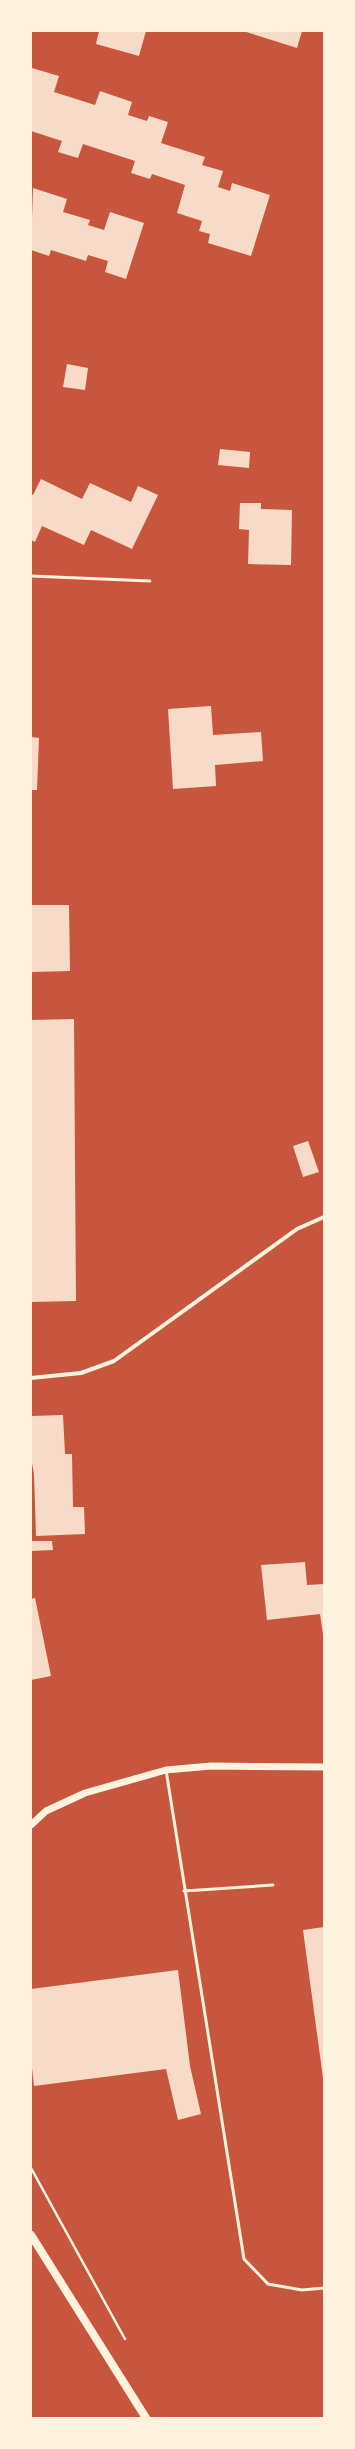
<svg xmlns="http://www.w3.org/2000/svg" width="355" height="2449" font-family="Barlow,sans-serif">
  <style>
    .building { fill: #f7dbc8 }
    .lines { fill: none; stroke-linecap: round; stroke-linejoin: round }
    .path { stroke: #fff3e0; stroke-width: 2.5 }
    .service { stroke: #fff3e0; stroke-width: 3 }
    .minor { stroke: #fff3e0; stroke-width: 4 }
    .tertiary { stroke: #fff3e0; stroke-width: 7 }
    .secondary { stroke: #fff3e0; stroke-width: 8 }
  </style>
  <rect width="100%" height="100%" fill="#c8553d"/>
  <path class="building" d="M99,31H146L139,56L96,44Z
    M243,31H302L297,48Z
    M32,68L59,76L54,92L95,105L100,91L132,102L128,115L147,121L149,116L168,122L161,143L205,157L202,165L223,171L218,187L230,191L232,183L270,195L251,256L208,243L210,234L199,231L202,221L177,213L185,185L152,174L150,179L131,173L135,161L83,144L78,158L58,152L62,141L31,131Z
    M33,188L67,199L63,212L90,220L88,225L104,230L110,212L144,223L126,279L105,272L108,261L88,255L86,261L51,250L49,256L31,250Z
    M67,364L88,368L85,390L63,387Z
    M220,449L250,452L249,468L218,465Z
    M41,479L82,499L90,483L131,502L138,486L158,495L132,549L91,530L84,545L42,526L35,542L31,540V494L33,495Z
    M240,503H261V509L292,510L291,565L248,564L249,530L239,529Z
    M211,706L213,735L261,732L263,761L215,765L216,786L173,789L168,709Z
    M31,737L39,738L37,790H31Z
    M31,905H69L70,971L31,972Z
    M74,1019L76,1301L31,1302V1020Z
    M308,1141L319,1172L303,1177L293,1146Z
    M63,1415L65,1454H72L73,1507H84L85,1534L36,1536L34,1474L31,1458V1416Z
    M31,1541H52L53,1550L31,1551Z
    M305,1562L307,1585L324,1584V1641L320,1614L267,1620L261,1565Z
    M35,1598L51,1676L31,1680V1599Z
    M324,1927V2078H323L303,1930Z
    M178,1970L190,2066L201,2114L178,2120L166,2069L34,2086L31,2059V1989Z"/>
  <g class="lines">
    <path class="path" d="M31,2168L125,2339"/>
    <path class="service" d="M31,576L150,581
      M166,1770L244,2259L268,2284L302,2290L324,2288
      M184,1891L273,1885"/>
    <path class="minor" d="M31,1378L81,1373L114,1361L297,1229L324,1217"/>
    <path class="tertiary" d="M31,1825L46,1811L85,1793L166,1770L211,1766L324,1767"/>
    <path class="secondary" d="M31,2235L146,2418"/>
  </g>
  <rect width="355" height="2449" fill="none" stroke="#fff3e0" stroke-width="64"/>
</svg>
